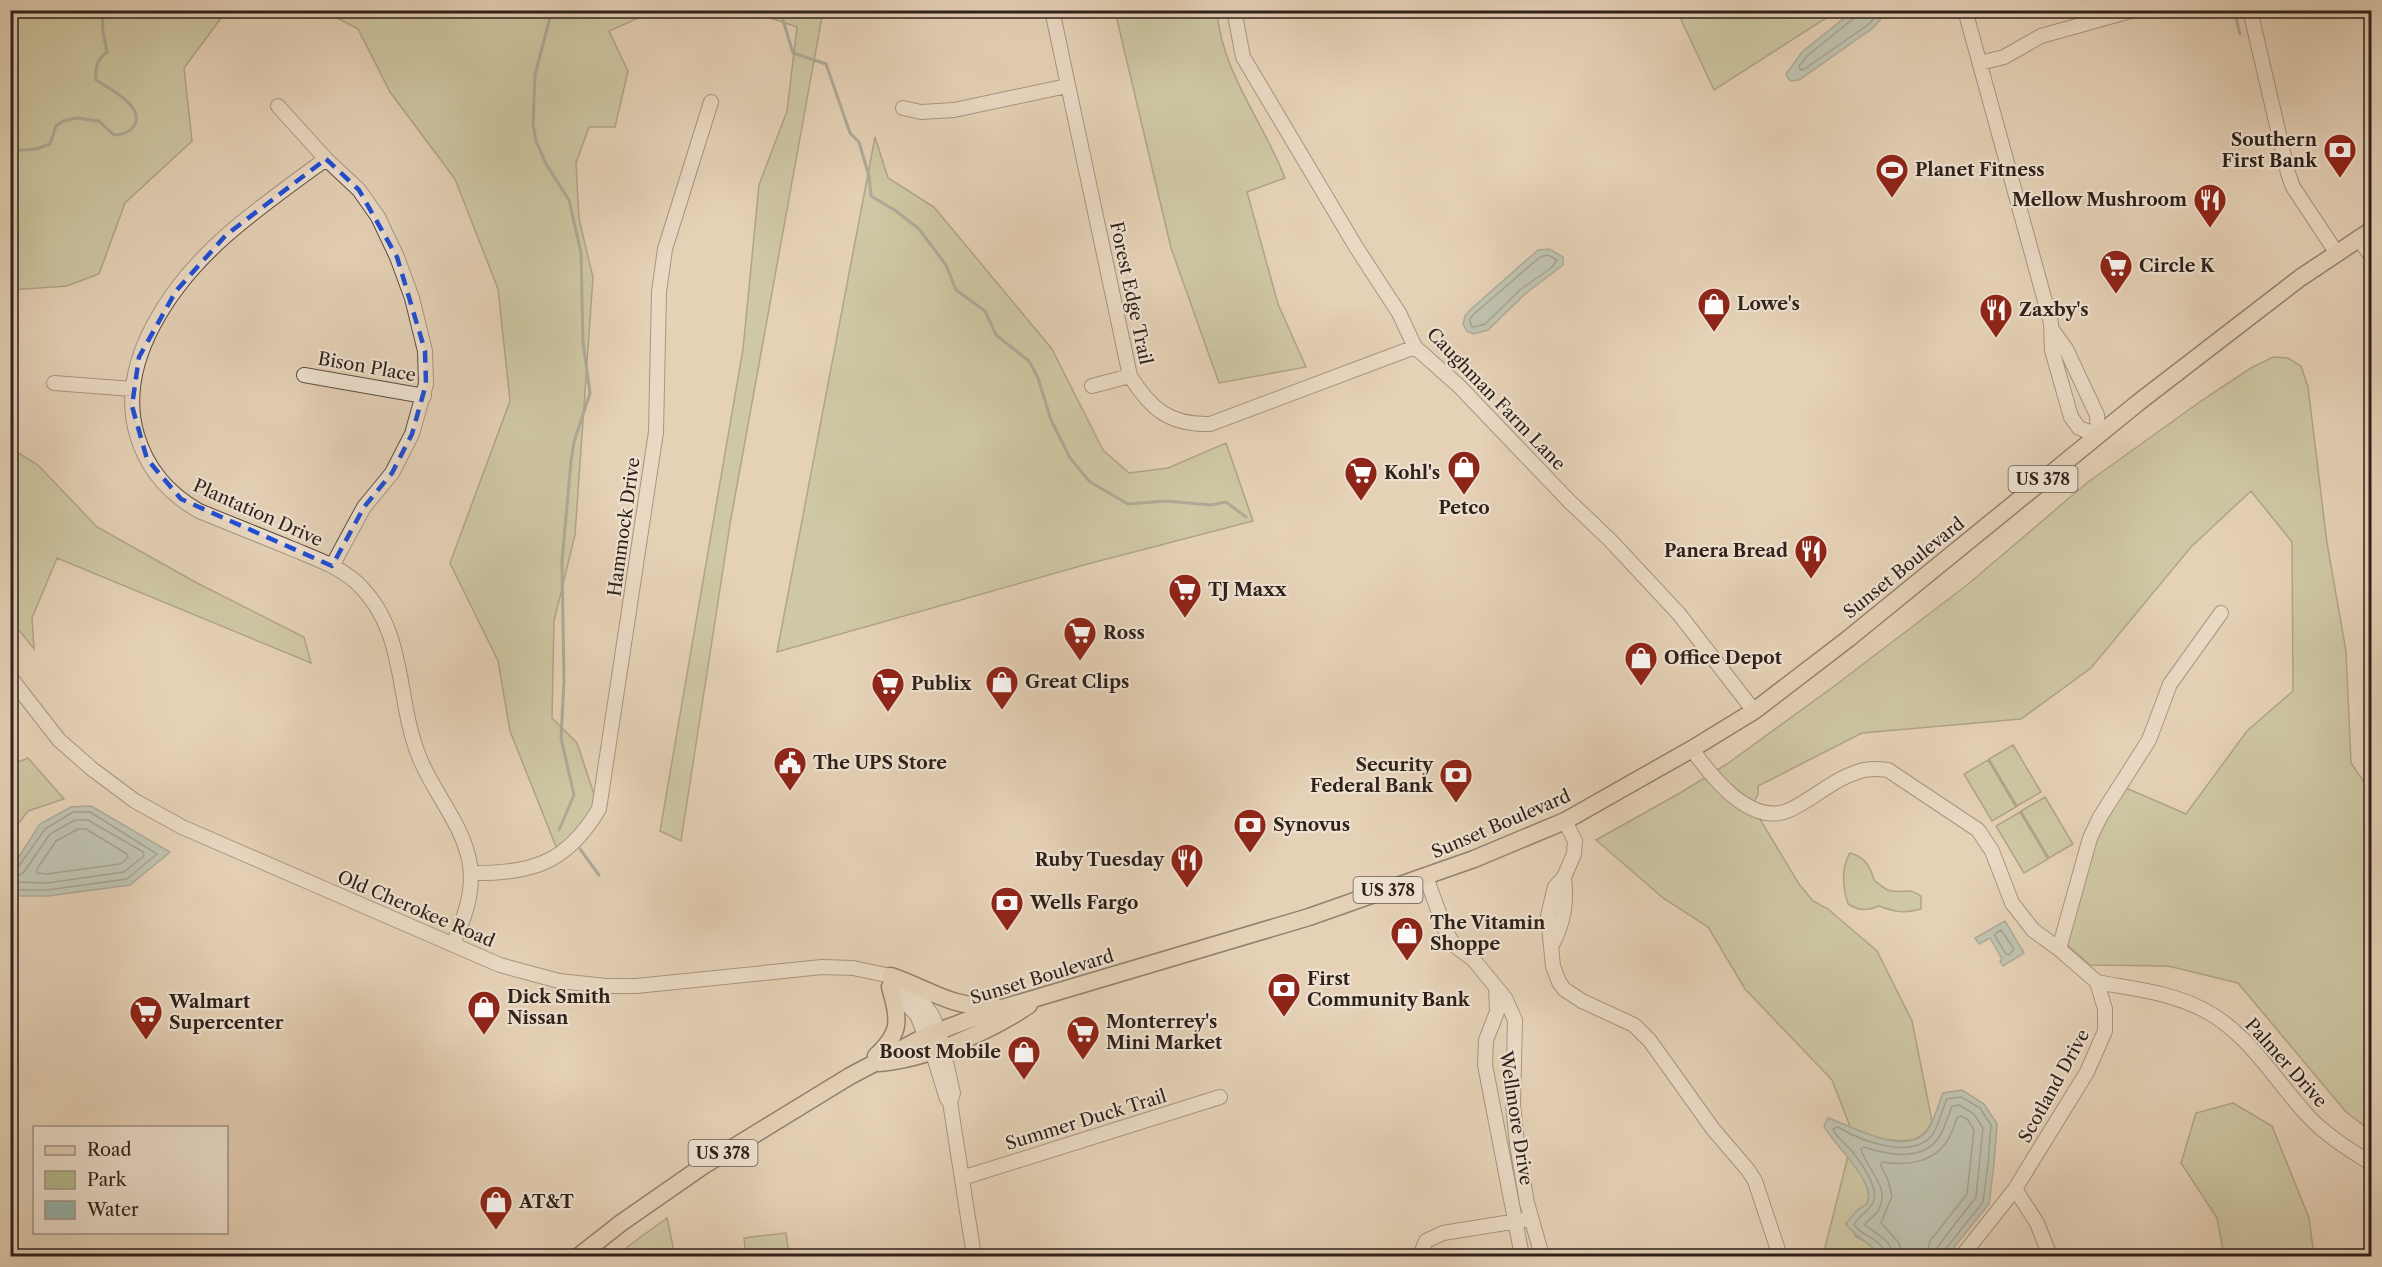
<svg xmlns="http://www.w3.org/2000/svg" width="2382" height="1267" font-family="'Libre Caslon Text',serif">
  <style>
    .green { fill: #b4bc8f; stroke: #726e55; stroke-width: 1.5 }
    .water { fill: #96b7af; stroke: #6d7b74; stroke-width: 1.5 }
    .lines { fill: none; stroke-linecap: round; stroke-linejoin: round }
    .shore { stroke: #626c65; stroke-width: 1.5 }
    .stream { stroke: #6d7b74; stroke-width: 3 }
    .minor-casing { stroke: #5c4d42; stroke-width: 16 }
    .major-casing { stroke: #2f211b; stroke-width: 19 }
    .minor { stroke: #eee1d0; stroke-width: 14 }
    .major { stroke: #e5d1b7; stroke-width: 16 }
    .marked { fill: none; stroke: #1d4ed8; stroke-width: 4.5; stroke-dasharray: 12 8; stroke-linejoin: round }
    .labels { text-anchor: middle; stroke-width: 4.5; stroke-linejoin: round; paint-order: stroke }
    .shield { fill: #eee1d0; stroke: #685b51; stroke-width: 1.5 }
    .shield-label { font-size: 16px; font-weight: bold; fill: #2f211b }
    .poi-label { font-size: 18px; font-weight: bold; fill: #2f211b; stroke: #eee1d0; text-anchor: start }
    .street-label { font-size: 18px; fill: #2f211b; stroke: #eee1d0 }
  </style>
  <rect width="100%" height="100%" fill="#e5d1b7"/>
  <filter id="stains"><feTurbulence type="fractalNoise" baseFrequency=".00333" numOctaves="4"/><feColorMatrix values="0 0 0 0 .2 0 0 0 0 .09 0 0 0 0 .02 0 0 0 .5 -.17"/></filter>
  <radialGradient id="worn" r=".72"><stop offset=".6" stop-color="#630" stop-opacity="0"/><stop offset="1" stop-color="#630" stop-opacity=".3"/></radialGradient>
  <path class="green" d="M11,10L237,11L224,14L184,68L192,141L125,203L99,274L67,286L11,290Z
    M324,11H654L609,31L628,71L615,127H589L576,163L579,219L593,277L575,535L554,621L552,718L577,743L599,809L559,854L510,731L498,661L450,563L510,401L498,289L455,179L390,92L358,29Z
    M750,11H823L730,524L681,841L660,831L743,349L759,185L787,111L797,27Z
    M1115,11H1217C1221,71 1264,123 1285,178L1247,192L1278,304L1306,367L1219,383L1171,248Z
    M1677,11H1837L1714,90Z
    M875,137L888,178L934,207L1052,349L1103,450L1129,473L1168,468L1226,443L1253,521L1084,565L777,652Z
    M2273,357L2288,358L2301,366L2308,387L2327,543L2346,651L2351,763L2371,792V1131L2346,1112L2238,983L2168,966L2090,965L2067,945L2096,838L2105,818L2126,788L2186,814L2247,731L2293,691L2292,542L2251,491L2191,547L2091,668L2021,719L1862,733L1758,786V794L1752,806L1799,884L1813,901L1828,909L1877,951L1912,1021L1932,1121C1921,1146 1899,1142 1876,1138L1867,1187L1869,1196L1866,1205L1858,1210L1855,1236L1870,1244L1881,1256H1823L1848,1156L1851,1129L1832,1080L1745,989L1708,927L1663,898L1596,840L1680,793L1727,764L1833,687L1967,585L2088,482L2201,401L2251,368Z
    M10,448L38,465L97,527L197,583L304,637L311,663L57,558L32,618L34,649L11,620Z
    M2013,745L2041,792L2017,806L1989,759Z
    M28,758L64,799L28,811L11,833V765Z
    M1988,760L2016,807L1992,821L1964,774Z
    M2045,797L2073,844L2049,858L2021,811Z
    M2020,812L2048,859L2024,873L1996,826Z
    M1850,853C1865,857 1870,866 1874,880C1879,884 1886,891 1892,891C1905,893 1908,887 1921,896V909C1904,914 1895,912 1879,906C1867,911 1859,911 1848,904C1843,888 1841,868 1850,853Z
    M2233,1103L2272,1126L2309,1218L2314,1256H2224L2217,1218L2181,1163L2196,1113Z
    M667,1218L675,1256H629L627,1247Z
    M786,1233L789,1256H746L744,1238Z"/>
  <path class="water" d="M1853,11H1888L1873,28L1799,80L1790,81L1786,74L1802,52Z
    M1549,249L1563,257V265L1525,294L1488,330L1473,334L1467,331L1463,324L1465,316L1470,310L1538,250Z
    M91,806L170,852L130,885L48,896H11V869L40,824L71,807Z
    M2005,921L2024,953L2003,966L2000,961L2002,959L1990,938L1979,944L1975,938Z
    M1962,1090L1984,1104L1997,1124L1994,1164L1989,1204L1947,1256H1881C1871,1243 1856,1238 1846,1224C1850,1219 1853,1214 1858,1210C1859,1209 1865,1205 1866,1205C1881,1186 1831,1142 1824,1126L1828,1118C1851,1125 1910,1161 1929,1128C1935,1118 1938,1105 1943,1093Z"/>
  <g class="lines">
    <path class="shore" d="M1856,10L1854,18L1807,56L1799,66L1800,69L1803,70L1869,24L1881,10
      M1548,255L1557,260L1551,268L1521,289L1485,324L1474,327L1471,326L1470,319L1474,314L1540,257Z
      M75,820H88L143,852L144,856L124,872L47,883L15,882L14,878L24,872L50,834Z
      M78,829H86L127,854L128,858L120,864L46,874L37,873V869L56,841Z
      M10,870L18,867L45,829L73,812H90L157,854L127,879L47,890H10
      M2001,930L2014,949L2009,955L2006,954L1995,936L1996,933Z
      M1886,1256C1884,1240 1863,1237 1854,1225C1858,1215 1870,1212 1874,1200C1878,1186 1860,1161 1851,1150C1845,1144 1836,1137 1833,1129L1838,1127C1861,1141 1913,1161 1933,1134C1939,1124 1942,1110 1947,1099L1961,1097L1980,1108L1991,1125L1988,1164L1983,1202L1944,1251L1942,1256
      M1893,1256C1892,1240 1876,1234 1865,1225C1868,1219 1874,1217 1878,1211C1892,1186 1866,1170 1861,1149L1864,1147C1887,1155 1923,1162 1939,1137C1945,1128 1948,1116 1952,1106L1959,1105L1974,1114L1983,1128L1976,1197L1938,1246L1935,1256
      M1903,1256L1899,1243L1881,1223L1892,1196L1888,1180L1880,1164L1883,1162C1905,1166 1931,1163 1945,1144C1951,1137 1954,1126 1957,1118L1961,1116L1968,1120L1974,1130L1967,1194L1930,1241L1926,1256"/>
    <path class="stream" d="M552,10L535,75L533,124L536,141L546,164L569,200L573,218L581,253L583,342L590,393L574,442L571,461L562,561L564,681L561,738L574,795L559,830
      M780,10L793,53L826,64L850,133L859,142L869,176L871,196L896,211L919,229L946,265L956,290L985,311L996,335L1029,361L1038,378L1051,420L1070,458L1090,482L1128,504L1165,501L1211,505L1226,502L1246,517
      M2234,10L2240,34
      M10,151L36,149L50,144L56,126L63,121L77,118L99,121L114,135C121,135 129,133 134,126C146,106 108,88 96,80C95,67 97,60 107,52L103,32L102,10
      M580,849L599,875"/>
    <g class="minor-casing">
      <path id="minor" d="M1052,10L1130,376C1151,409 1169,425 1210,424L1415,347
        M1234,10L1243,57L1356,247L1399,313L1415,347L1459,386L1568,500L1610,540L1679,614L1754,711
        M1965,10L2051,323L2052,350L2071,417L2079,428L2098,435L2097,415L2066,349L2053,331
        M2250,10L2288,173L2293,187L2336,252
        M1980,63L2004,57L2041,36L2134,10
        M278,106L326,159L359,190L378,217L397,257L412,298L425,351L426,384L412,434L392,473L364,507L332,566
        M903,108L921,112L954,110L1067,86
        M326,159C293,183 259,207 228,234C174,281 115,360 137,435C147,469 169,494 199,511C229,523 258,535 288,547C311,557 337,565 356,582C408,630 395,699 420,759C435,795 464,826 470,865C474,894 464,918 453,944
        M2358,238L2372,257
        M304,375L424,396
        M54,383L132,389
        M1092,386L1130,376
        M10,677L59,740L92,769L135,801L182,827L500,965L559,981L606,986H636L822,967L853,968L891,976L921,1000L932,1015L939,1032L953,1093L950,1102L974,1256
        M1692,749C1710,775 1749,825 1787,811C1807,803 1824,787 1843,778C1859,770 1870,767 1888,770L1978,830L1992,851L2012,903L2033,930L2059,949L2097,982L2105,1009V1031L2087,1072L2015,1189L1962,1256
        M1565,821L1575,841L1574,854L1564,877L1555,887L1548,916L1553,966L1559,982L1564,989L1582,1001L1634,1025L1650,1041L1713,1129L1748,1170L1755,1181L1780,1256
        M471,873C532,874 567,863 599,809L656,432L659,292L665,249L711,102
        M1426,877L1446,932L1454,945L1473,959L1505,998L1515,1020L1513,1104L1517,1144L1527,1203L1542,1256
        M1552,945C1564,922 1567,902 1564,877
        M2059,949L2090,838L2100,817L2149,740L2170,684L2221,613
        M2097,982C2134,989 2170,992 2204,1010C2249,1033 2275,1081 2309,1117C2327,1136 2350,1150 2372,1164
        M890,987L917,1015L935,1060L947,1099
        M1496,987L1497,1012L1486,1040L1485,1065L1522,1256
        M962,1178L1220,1097
        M2015,1189L2037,1223L2050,1256
        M1420,1256L1426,1241L1443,1233L1524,1220"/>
    </g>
    <g class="major-casing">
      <path id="major" d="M891,976C928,988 953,1010 994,1005
        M876,1056C902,1032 899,1020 890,987
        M879,1063C927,1059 989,1032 1029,1005
        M579,1256L621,1223L703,1166L850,1076L926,1036L989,1012L1309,917L1474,859L1565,821L1692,749L1754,711L1848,639L2139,402L2300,278L2372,230"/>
    </g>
    <use href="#minor" class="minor"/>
    <use href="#major" class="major"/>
  </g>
  <path d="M0 0H2382V1267H0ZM326,159L359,190L397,257L425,351L426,384L412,434L392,473L364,507L332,566L181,499L147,459L132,406L139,357L176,291L226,235Z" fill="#e5d1b7" fill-opacity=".55" fill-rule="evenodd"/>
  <path class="marked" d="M326,159L359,190L397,257L425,351L426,384L412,434L392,473L364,507L332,566L181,499L147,459L132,406L139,357L176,291L226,235Z"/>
  <defs>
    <g id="bank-pin" transform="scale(1.725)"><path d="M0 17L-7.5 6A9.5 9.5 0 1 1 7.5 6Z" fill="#8f2418" stroke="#eee1d0"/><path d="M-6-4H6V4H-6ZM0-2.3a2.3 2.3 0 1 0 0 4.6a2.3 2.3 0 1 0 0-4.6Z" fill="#fff"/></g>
    <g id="stadium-pin" transform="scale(1.725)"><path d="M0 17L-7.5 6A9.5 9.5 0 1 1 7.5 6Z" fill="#8f2418" stroke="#eee1d0"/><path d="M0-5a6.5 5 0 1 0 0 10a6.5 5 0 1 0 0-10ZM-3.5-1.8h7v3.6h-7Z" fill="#fff"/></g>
    <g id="restaurant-pin" transform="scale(1.725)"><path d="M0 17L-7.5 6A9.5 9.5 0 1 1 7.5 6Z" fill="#8f2418" stroke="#eee1d0"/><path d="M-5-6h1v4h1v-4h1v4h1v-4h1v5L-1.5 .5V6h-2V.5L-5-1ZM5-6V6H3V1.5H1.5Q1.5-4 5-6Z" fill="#fff"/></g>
    <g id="supermarket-pin" transform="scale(1.725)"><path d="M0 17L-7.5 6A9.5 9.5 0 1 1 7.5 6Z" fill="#8f2418" stroke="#eee1d0"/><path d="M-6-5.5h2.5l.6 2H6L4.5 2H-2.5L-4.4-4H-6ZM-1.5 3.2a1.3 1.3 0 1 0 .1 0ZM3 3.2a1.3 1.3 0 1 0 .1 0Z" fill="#fff"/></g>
    <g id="shop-pin" transform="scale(1.725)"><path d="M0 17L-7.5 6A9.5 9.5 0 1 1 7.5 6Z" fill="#8f2418" stroke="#eee1d0"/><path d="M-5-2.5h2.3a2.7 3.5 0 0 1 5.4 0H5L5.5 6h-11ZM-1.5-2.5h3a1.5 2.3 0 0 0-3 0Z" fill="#fff"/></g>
    <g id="civic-pin" transform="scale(1.725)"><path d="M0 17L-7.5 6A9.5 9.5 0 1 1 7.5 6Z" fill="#8f2418" stroke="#eee1d0"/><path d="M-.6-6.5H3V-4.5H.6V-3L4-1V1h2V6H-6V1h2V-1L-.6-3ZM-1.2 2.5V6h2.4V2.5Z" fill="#fff"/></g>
  </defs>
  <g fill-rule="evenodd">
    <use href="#bank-pin" x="2340" y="150"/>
    <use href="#stadium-pin" x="1892" y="170"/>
    <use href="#restaurant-pin" x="2210" y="200"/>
    <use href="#supermarket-pin" x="2116" y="266"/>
    <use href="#shop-pin" x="1714" y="304"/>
    <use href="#restaurant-pin" x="1996" y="310"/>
    <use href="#shop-pin" x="1464" y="467"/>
    <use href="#supermarket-pin" x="1361" y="473"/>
    <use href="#restaurant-pin" x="1811" y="551"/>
    <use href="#supermarket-pin" x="1185" y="590"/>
    <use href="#supermarket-pin" x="1080" y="633"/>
    <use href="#shop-pin" x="1641" y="658"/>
    <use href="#shop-pin" x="1002" y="682"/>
    <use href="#supermarket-pin" x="888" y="684"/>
    <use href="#civic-pin" x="790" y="763"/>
    <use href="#bank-pin" x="1456" y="775"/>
    <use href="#bank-pin" x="1250" y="825"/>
    <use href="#restaurant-pin" x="1187" y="860"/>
    <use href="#bank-pin" x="1007" y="903"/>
    <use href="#shop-pin" x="1407" y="933"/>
    <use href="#bank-pin" x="1284" y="989"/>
    <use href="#shop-pin" x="484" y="1007"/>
    <use href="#supermarket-pin" x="146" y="1012"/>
    <use href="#supermarket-pin" x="1083" y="1032"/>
    <use href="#shop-pin" x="1024" y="1052"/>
    <use href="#shop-pin" x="496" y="1202"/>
  </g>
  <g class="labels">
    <g class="shield">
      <rect x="2008.5" y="466" width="69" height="26" rx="4.5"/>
      <rect x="1353.5" y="877" width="69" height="26" rx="4.5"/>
      <rect x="688.5" y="1140" width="69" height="26" rx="4.5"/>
    </g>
    <g class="shield-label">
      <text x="2043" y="485">US 378</text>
      <text x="1388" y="896">US 378</text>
      <text x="723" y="1159">US 378</text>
    </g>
    <g class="poi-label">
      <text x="2317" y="146" text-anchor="end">Southern<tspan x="2317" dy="21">First Bank</tspan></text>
      <text x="1915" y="176">Planet Fitness</text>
      <text x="2187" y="206" text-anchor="end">Mellow Mushroom</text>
      <text x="2139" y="272">Circle K</text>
      <text x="1737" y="310">Lowe's</text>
      <text x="2019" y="316">Zaxby's</text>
      <text x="1384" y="479">Kohl's</text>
      <text x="1464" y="514" text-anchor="middle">Petco</text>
      <text x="1788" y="557" text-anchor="end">Panera Bread</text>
      <text x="1208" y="596">TJ Maxx</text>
      <text x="1103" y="639">Ross</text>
      <text x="1664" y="664">Office Depot</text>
      <text x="1025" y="688">Great Clips</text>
      <text x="911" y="690">Publix</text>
      <text x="813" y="769">The UPS Store</text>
      <text x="1433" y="771" text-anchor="end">Security<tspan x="1433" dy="21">Federal Bank</tspan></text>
      <text x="1273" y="831">Synovus</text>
      <text x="1164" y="866" text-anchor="end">Ruby Tuesday</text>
      <text x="1030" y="909">Wells Fargo</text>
      <text x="1430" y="929">The Vitamin<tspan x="1430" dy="21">Shoppe</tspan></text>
      <text x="1307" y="985">First<tspan x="1307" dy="21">Community Bank</tspan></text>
      <text x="507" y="1003">Dick Smith<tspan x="507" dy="21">Nissan</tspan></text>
      <text x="169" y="1008">Walmart<tspan x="169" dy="21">Supercenter</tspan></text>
      <text x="1106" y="1028">Monterrey's<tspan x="1106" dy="21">Mini Market</tspan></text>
      <text x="1001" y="1058" text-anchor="end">Boost Mobile</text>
      <text x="519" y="1208">AT&amp;T</text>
    </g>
    <g class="street-label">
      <text transform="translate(1131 293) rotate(78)" y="6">Forest Edge Trail</text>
      <text transform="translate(367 367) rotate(10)" y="6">Bison Place</text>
      <text transform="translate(1496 399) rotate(46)" y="6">Caughman Farm Lane</text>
      <text transform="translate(258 513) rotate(24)" y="6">Plantation Drive</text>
      <text transform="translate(624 527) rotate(-82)" y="6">Hammock Drive</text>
      <text transform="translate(1904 568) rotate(-39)" y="6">Sunset Boulevard</text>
      <text transform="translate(1501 824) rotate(-23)" y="6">Sunset Boulevard</text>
      <text transform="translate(416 909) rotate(23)" y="6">Old Cherokee Road</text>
      <text transform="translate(1042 977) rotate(-17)" y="6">Sunset Boulevard</text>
      <text transform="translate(2286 1063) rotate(48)" y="6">Palmer Drive</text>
      <text transform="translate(2054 1086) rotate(-61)" y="6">Scotland Drive</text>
      <text transform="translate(1516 1118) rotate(81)" y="6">Wellmore Drive</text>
      <text transform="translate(1086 1120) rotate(-17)" y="6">Summer Duck Trail</text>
    </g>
  </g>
  <rect width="2382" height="1267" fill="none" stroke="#e5d1b7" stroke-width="36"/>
  <rect x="12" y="12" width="2358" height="1243" fill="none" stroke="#2f211b" stroke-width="3"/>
  <rect x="18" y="18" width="2346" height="1231" fill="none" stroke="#2f211b" stroke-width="1.5"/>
  <rect x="33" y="1126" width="195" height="108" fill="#eee1d0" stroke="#a29488" stroke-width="1.5"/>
  <rect x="45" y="1146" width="30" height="9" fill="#e5d1b7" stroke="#a29488" stroke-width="1.5"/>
  <text x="87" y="1156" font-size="18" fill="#2f211b">Road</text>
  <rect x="45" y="1171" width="30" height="18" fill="#b4bc8f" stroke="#a29488" stroke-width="1.5"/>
  <text x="87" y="1186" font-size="18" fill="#2f211b">Park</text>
  <rect x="45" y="1201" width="30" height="18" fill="#96b7af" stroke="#a29488" stroke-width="1.5"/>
  <text x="87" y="1216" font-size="18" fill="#2f211b">Water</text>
  <rect width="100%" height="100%" filter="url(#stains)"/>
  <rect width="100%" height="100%" fill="url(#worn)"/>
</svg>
